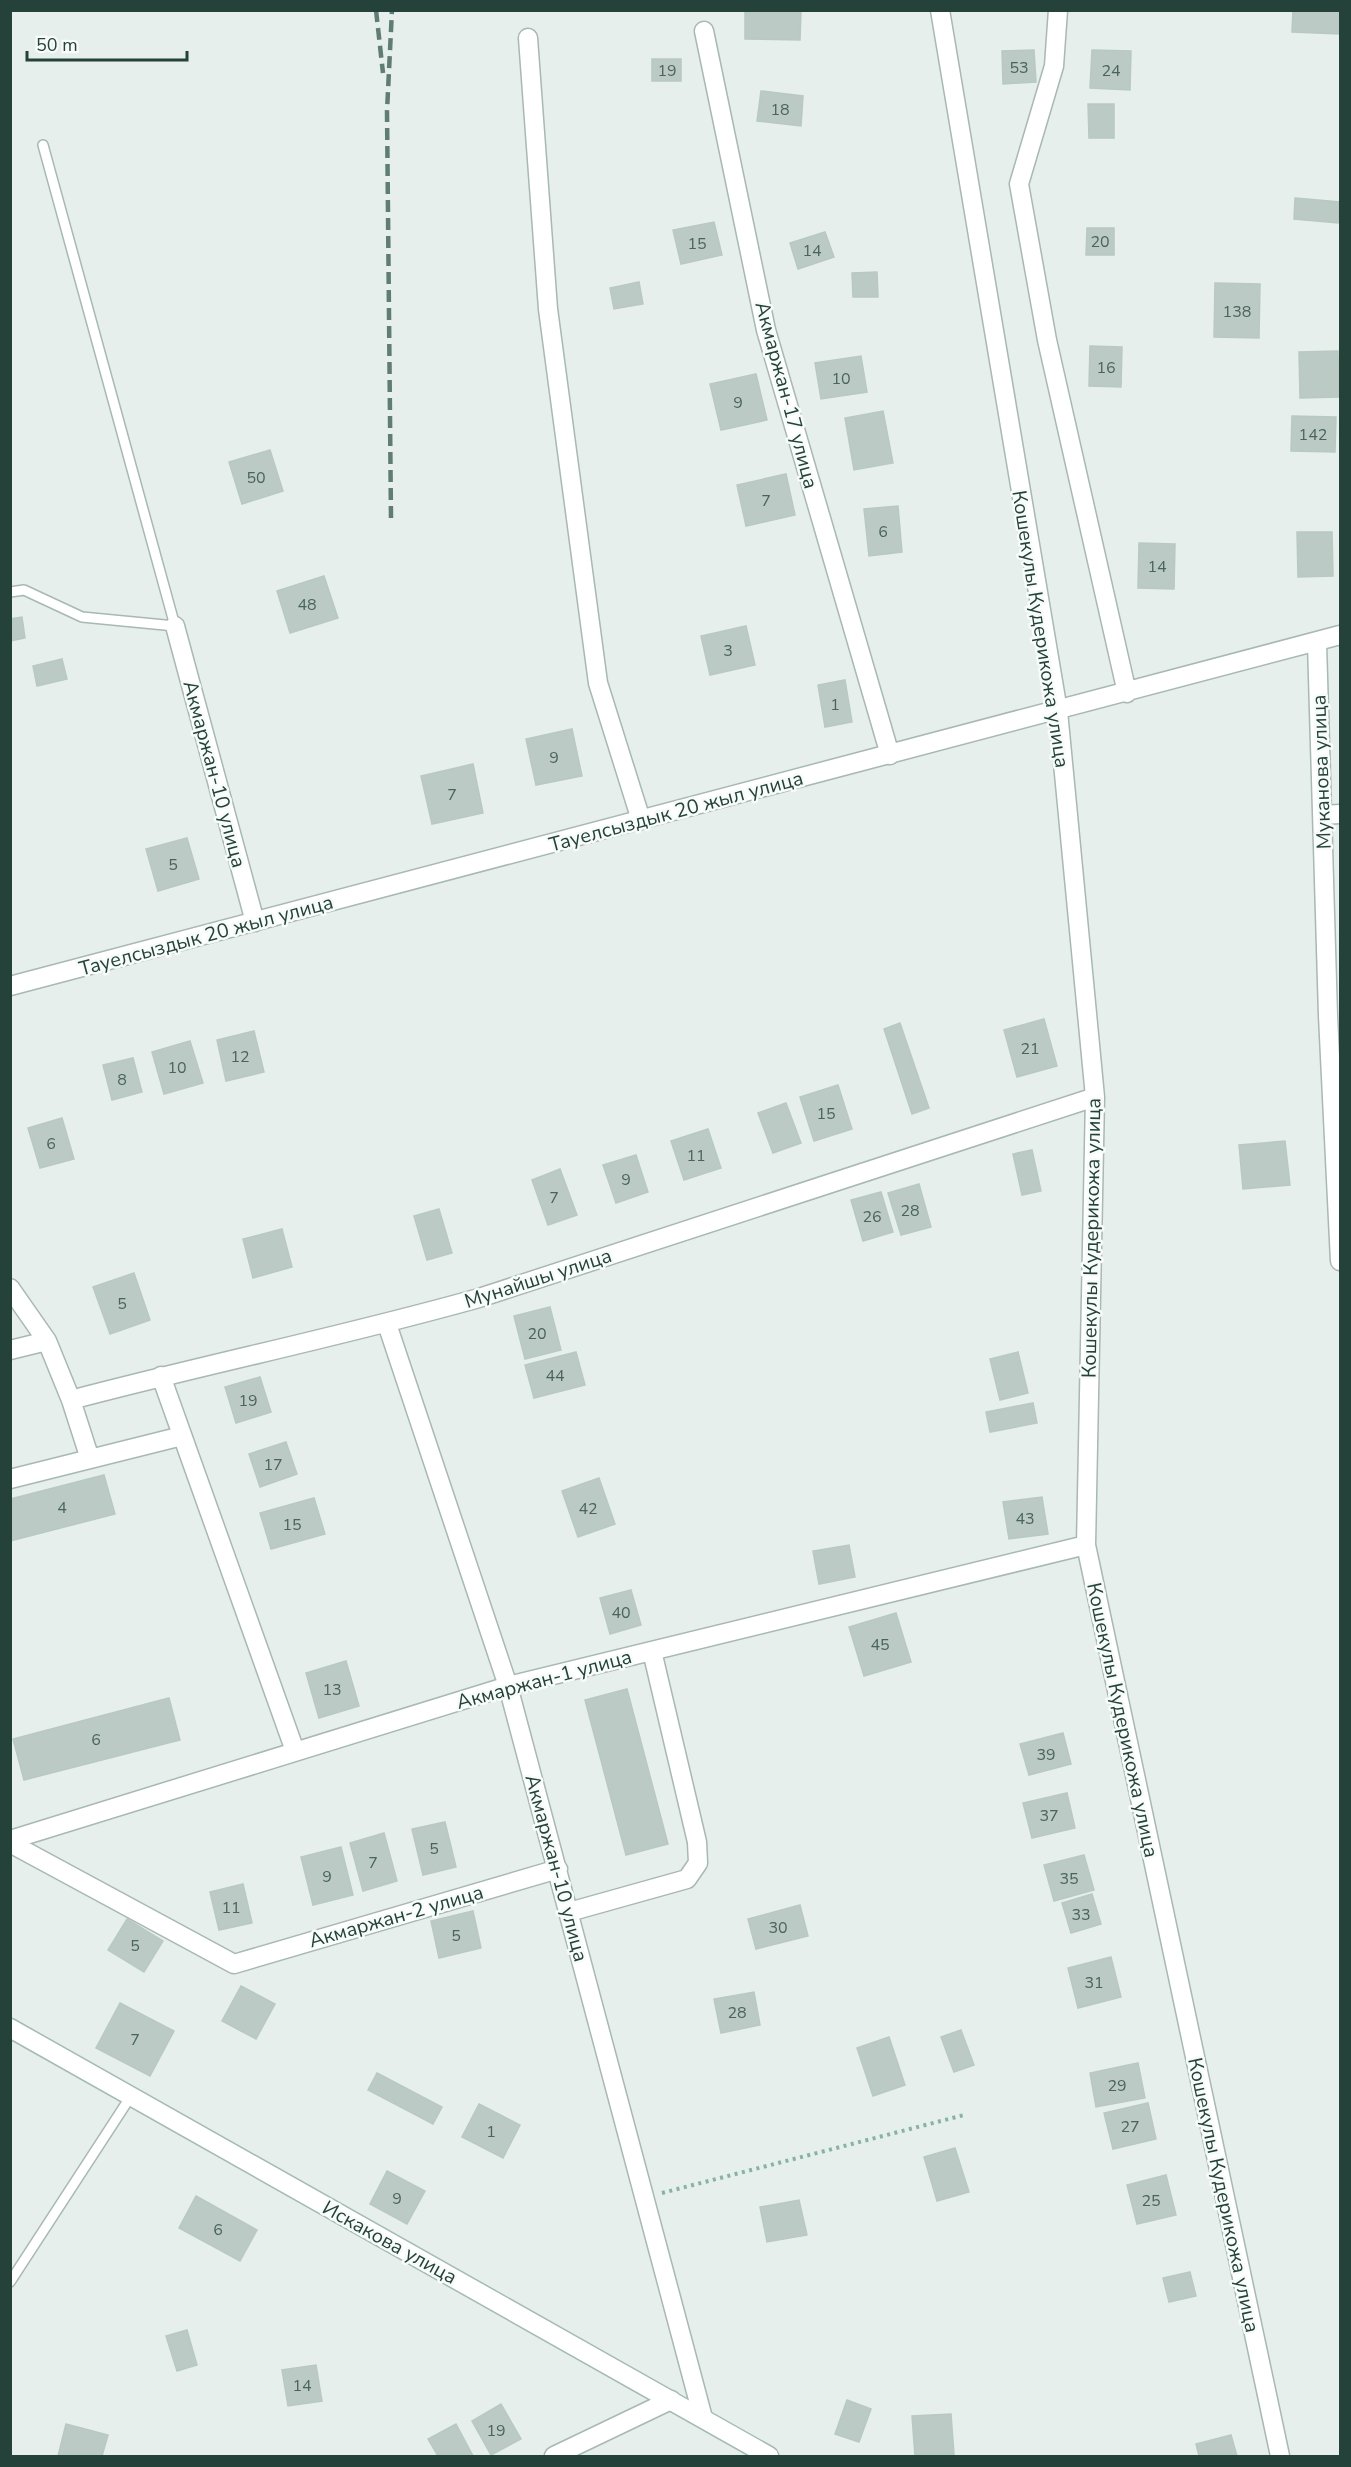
<svg xmlns="http://www.w3.org/2000/svg" width="1351" height="2467" font-family="'Nunito Sans',sans-serif">
  <style>
    .building { fill: #bbcac4; stroke: #b8c9c2; stroke-width: 1.5 }
    .lines { fill: none; stroke-linecap: round; stroke-linejoin: round }
    .lane-casing { stroke: #a8b8b2; stroke-width: 12 }
    .street-casing { stroke: #a8b8b2; stroke-width: 21 }
    .secondary-casing { stroke: #a4bbb3; stroke-width: 21 }
    .path { stroke: #86b3a5; stroke-width: 4; stroke-dasharray: 3 4.5; stroke-linecap: butt }
    .lane { stroke: #fff; stroke-width: 9 }
    .street { stroke: #fff; stroke-width: 18 }
    .secondary { stroke: #fff; stroke-width: 18 }
    .rail { stroke: #5f7d75; stroke-width: 4.5; stroke-dasharray: 12 6; stroke-linecap: butt }
    .labels { text-anchor: middle; stroke-width: 5; stroke-linejoin: round; paint-order: stroke }
    .number-label { font-size: 16px; fill: #4a645c }
    .street-label { font-size: 20px; fill: #24423a; stroke: #f7fbf9 }
  </style>
  <rect width="100%" height="100%" fill="#e6efeb"/>
  <path class="building" d="M745,10H801L800,40L745,39Z
    M1293,10H1340V34L1292,32Z
    M1034,50L1036,82L1003,84L1002,51Z
    M1092,50L1131,51L1130,90L1090,88Z
    M652,59H681V81H652Z
    M761,91L803,96L801,126L757,121Z
    M1088,104H1114V138H1089Z
    M1295,198L1340,202L1338,223L1294,219Z
    M714,222L722,255L681,264L673,230Z
    M1087,228H1114V255H1086Z
    M825,232L834,257L798,269L790,243Z
    M877,272L878,297H853L852,273Z
    M639,282L643,304L614,309L610,288Z
    M1215,283L1260,284L1259,338L1214,337Z
    M1090,346L1122,347L1121,387L1089,386Z
    M1338,351L1339,397L1300,398L1299,352Z
    M861,356L867,392L821,399L815,363Z
    M756,374L767,420L721,430L710,384Z
    M883,411L893,463L854,470L845,418Z
    M1292,416L1336,417L1335,452L1291,451Z
    M270,450L283,491L242,504L229,462Z
    M786,474L795,515L746,526L737,485Z
    M898,506L902,552L869,556L864,509Z
    M1297,532H1332L1333,576L1298,577Z
    M1139,543L1175,544L1174,589L1138,588Z
    M324,576L338,618L290,633L277,591Z
    M22,617L25,638L10,641V619Z
    M746,626L755,665L710,675L701,636Z
    M62,659L67,679L37,686L33,666Z
    M845,680L852,722L825,727L818,685Z
    M572,729L582,776L536,785L526,739Z
    M473,764L483,813L432,824L421,776Z
    M187,838L199,879L158,891L146,849Z
    M1044,1019L1057,1066L1017,1077L1004,1030Z
    M900,1023L929,1108L912,1114L884,1029Z
    M254,1031L264,1072L226,1081L217,1040Z
    M190,1041L203,1083L164,1094L152,1052Z
    M133,1058L142,1092L112,1100L103,1065Z
    M838,1085L852,1129L814,1141L800,1097Z
    M786,1103L801,1143L773,1153L758,1113Z
    M62,1118L74,1159L40,1168L28,1128Z
    M708,1129L721,1168L684,1180L671,1141Z
    M1285,1141L1290,1185L1243,1189L1239,1145Z
    M1032,1150L1041,1191L1022,1195L1013,1154Z
    M636,1155L648,1192L616,1203L603,1165Z
    M560,1169L577,1215L548,1225L532,1180Z
    M919,1184L931,1227L901,1235L888,1193Z
    M881,1192L893,1232L863,1241L851,1200Z
    M439,1209L452,1253L427,1260L414,1216Z
    M282,1229L292,1267L253,1278L243,1239Z
    M134,1273L150,1320L110,1334L93,1287Z
    M550,1307L561,1350L525,1359L514,1316Z
    M576,1352L585,1385L534,1398L525,1365Z
    M1018,1352L1028,1393L1000,1400L990,1359Z
    M260,1377L271,1412L236,1423L225,1387Z
    M1033,1403L1037,1423L990,1432L986,1412Z
    M286,1442L297,1474L260,1487L249,1454Z
    M104,1475L115,1514L10,1541V1499Z
    M599,1478L615,1524L578,1537L562,1491Z
    M1042,1497L1048,1534L1009,1539L1003,1502Z
    M314,1498L325,1534L271,1549L260,1513Z
    M849,1545L855,1577L819,1584L813,1551Z
    M631,1590L641,1625L610,1634L600,1598Z
    M896,1613L911,1662L864,1676L849,1627Z
    M346,1661L359,1706L319,1718L306,1673Z
    M627,1689L668,1844L626,1855L585,1700Z
    M169,1698L180,1740L24,1780L13,1739Z
    M1063,1733L1071,1764L1029,1775L1020,1744Z
    M1067,1793L1075,1828L1032,1838L1023,1803Z
    M445,1822L456,1867L423,1875L412,1829Z
    M384,1833L397,1881L363,1891L350,1843Z
    M341,1847L353,1895L313,1905L301,1857Z
    M1084,1855L1094,1890L1054,1901L1044,1865Z
    M243,1884L252,1923L219,1930L210,1892Z
    M1092,1894L1101,1924L1071,1933L1062,1903Z
    M800,1905L808,1936L756,1949L748,1919Z
    M473,1911L481,1948L439,1958L431,1921Z
    M127,1919L163,1941L144,1972L108,1950Z
    M1111,1957L1121,1997L1078,2008L1068,1968Z
    M241,1986L275,2004L256,2039L222,2021Z
    M754,1992L760,2025L721,2033L714,1999Z
    M120,2003L174,2031L150,2076L96,2048Z
    M961,2030L974,2065L954,2072L941,2037Z
    M889,2037L905,2085L873,2096L857,2048Z
    M1138,2063L1145,2098L1096,2107L1090,2073Z
    M377,2073L442,2107L433,2124L368,2090Z
    M1148,2103L1156,2139L1113,2149L1104,2113Z
    M479,2104L520,2125L503,2158L462,2137Z
    M955,2148L969,2192L937,2201L924,2157Z
    M387,2171L425,2191L407,2224L370,2204Z
    M1166,2175L1176,2215L1137,2224L1127,2185Z
    M196,2196L257,2230L240,2261L179,2228Z
    M799,2200L807,2235L767,2242L760,2207Z
    M1190,2272L1196,2296L1169,2302L1163,2278Z
    M187,2330L197,2365L177,2371L166,2336Z
    M316,2365L322,2401L288,2406L282,2370Z
    M847,2400L871,2409L859,2442L835,2434Z
    M501,2404L521,2439L491,2455L472,2421Z
    M951,2414L954,2455L915,2456L912,2416Z
    M66,2424L108,2435L102,2456H58Z
    M456,2424L473,2456H438L428,2439Z
    M1231,2435L1237,2456H1199L1196,2444Z"/>
  <g class="lines">
    <g class="lane-casing">
      <path id="lane" d="M10,592L24,590L82,617L175,626L43,145
        M10,2282L131,2096"/>
    </g>
    <g class="street-casing">
      <path id="street" d="M940,10L1058,711L1095,1097L1086,1545L1280,2456
        M1058,10L1054,66L1019,184L1047,340L1127,693
        M704,31L766,330L890,755
        M528,38L548,309L598,683L641,820
        M175,626L255,922
        M1317,643L1328,1016L1340,1261
        M1322,815L1340,814
        M10,986L1340,635
        M10,1288L47,1341
        M387,1324L508,1686L703,2418
        M10,1350L47,1341L71,1400C207,1364 344,1336 479,1298L1095,1097
        M161,1376L295,1751
        M71,1400L90,1459
        M10,1479L182,1436
        M10,1840L508,1686L1086,1545
        M10,1843L234,1964L558,1869
        M569,1912L687,1879L698,1863L697,1842L652,1651
        M554,2456L671,2400"/>
    </g>
    <g class="secondary-casing">
      <path id="secondary" d="M10,2028L769,2456"/>
    </g>
    <path class="path" d="M662,2193L964,2115"/>
    <use href="#lane" class="lane"/>
    <use href="#street" class="street"/>
    <use href="#secondary" class="secondary"/>
    <path class="rail" d="M376,10L383,73
      M391,518L387,111L392,10"/>
  </g>
  <g class="labels">
    <g class="number-label">
      <text x="1019" y="73">53</text>
      <text x="667" y="76">19</text>
      <text x="1111" y="76">24</text>
      <text x="780" y="115">18</text>
      <text x="1100" y="247">20</text>
      <text x="697" y="249">15</text>
      <text x="812" y="256">14</text>
      <text x="1237" y="317">138</text>
      <text x="1106" y="373">16</text>
      <text x="841" y="384">10</text>
      <text x="738" y="408">9</text>
      <text x="1313" y="440">142</text>
      <text x="256" y="483">50</text>
      <text x="766" y="506">7</text>
      <text x="883" y="537">6</text>
      <text x="1157" y="572">14</text>
      <text x="307" y="610">48</text>
      <text x="728" y="656">3</text>
      <text x="835" y="710">1</text>
      <text x="554" y="763">9</text>
      <text x="452" y="800">7</text>
      <text x="173" y="870">5</text>
      <text x="1030" y="1054">21</text>
      <text x="240" y="1062">12</text>
      <text x="177" y="1073">10</text>
      <text x="122" y="1085">8</text>
      <text x="826" y="1119">15</text>
      <text x="51" y="1149">6</text>
      <text x="696" y="1161">11</text>
      <text x="626" y="1185">9</text>
      <text x="554" y="1203">7</text>
      <text x="910" y="1216">28</text>
      <text x="872" y="1222">26</text>
      <text x="122" y="1309">5</text>
      <text x="537" y="1339">20</text>
      <text x="555" y="1381">44</text>
      <text x="248" y="1406">19</text>
      <text x="273" y="1470">17</text>
      <text x="62" y="1513">4</text>
      <text x="588" y="1514">42</text>
      <text x="1025" y="1524">43</text>
      <text x="292" y="1530">15</text>
      <text x="621" y="1618">40</text>
      <text x="880" y="1650">45</text>
      <text x="332" y="1695">13</text>
      <text x="96" y="1745">6</text>
      <text x="1046" y="1760">39</text>
      <text x="1049" y="1821">37</text>
      <text x="434" y="1854">5</text>
      <text x="373" y="1868">7</text>
      <text x="327" y="1882">9</text>
      <text x="1069" y="1884">35</text>
      <text x="231" y="1913">11</text>
      <text x="1081" y="1920">33</text>
      <text x="778" y="1933">30</text>
      <text x="456" y="1941">5</text>
      <text x="135" y="1951">5</text>
      <text x="1094" y="1988">31</text>
      <text x="737" y="2018">28</text>
      <text x="135" y="2045">7</text>
      <text x="1117" y="2091">29</text>
      <text x="1130" y="2132">27</text>
      <text x="491" y="2137">1</text>
      <text x="397" y="2204">9</text>
      <text x="1151" y="2206">25</text>
      <text x="218" y="2235">6</text>
      <text x="302" y="2391">14</text>
      <text x="496" y="2436">19</text>
    </g>
    <g class="street-label">
      <text transform="translate(787 395) rotate(75)" y="7">Акмаржан-17 улица</text>
      <text transform="translate(1041 629) rotate(81)" y="7">Кошекулы Кудерикожа улица</text>
      <text transform="translate(1321 772) rotate(-92)" y="7">Муканова улица</text>
      <text transform="translate(215 774) rotate(75)" y="7">Акмаржан-10 улица</text>
      <text transform="translate(676 811) rotate(-15)" y="7">Тауелсыздык 20 жыл улица</text>
      <text transform="translate(206 935) rotate(-15)" y="7">Тауелсыздык 20 жыл улица</text>
      <text transform="translate(1091 1238) rotate(-89)" y="7">Кошекулы Кудерикожа улица</text>
      <text transform="translate(538 1278) rotate(-18)" y="7">Мунайшы улица</text>
      <text transform="translate(544 1679) rotate(-15)" y="7">Акмаржан-1 улица</text>
      <text transform="translate(1123 1720) rotate(78)" y="7">Кошекулы Кудерикожа улица</text>
      <text transform="translate(557 1868) rotate(75)" y="7">Акмаржан-10 улица</text>
      <text transform="translate(396 1916) rotate(-16)" y="7">Акмаржан-2 улица</text>
      <text transform="translate(1224 2195) rotate(78)" y="7">Кошекулы Кудерикожа улица</text>
      <text transform="translate(390 2242) rotate(29)" y="7">Искакова улица</text>
    </g>
  </g>
  <rect width="1351" height="2467" fill="none" stroke="#24423a" stroke-width="24"/>
  <path d="M27 51v9h160v-9" fill="none" stroke="#24423a" stroke-width="3"/>
  <text x="36" y="51" font-size="18" fill="#24423a" stroke="#f7fbf9" stroke-width="4.5" paint-order="stroke">50 m</text>
</svg>
